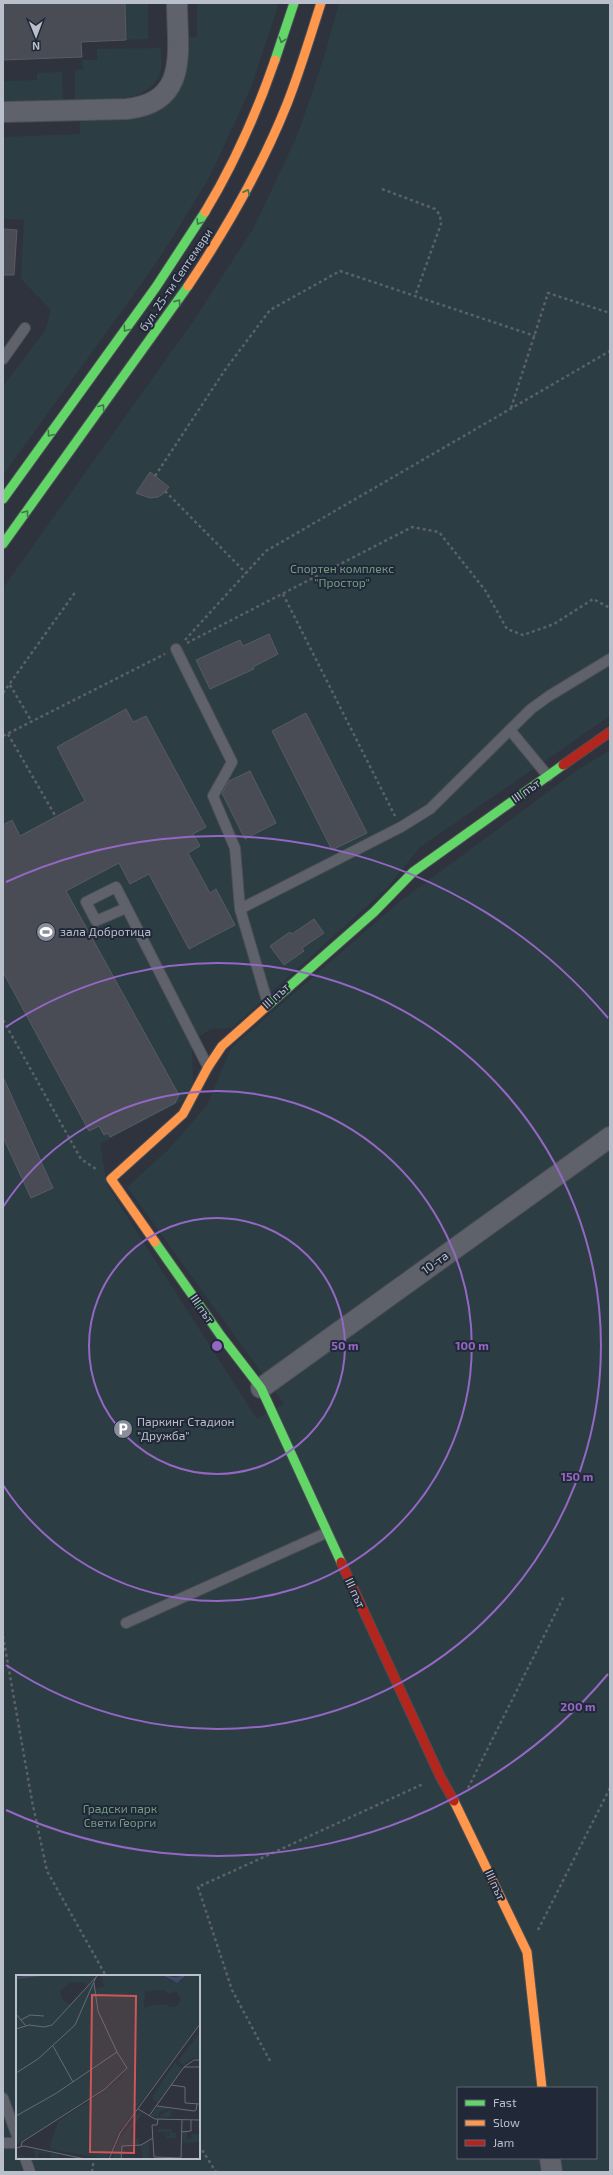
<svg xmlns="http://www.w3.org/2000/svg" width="613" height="2175" font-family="'Exo 2',sans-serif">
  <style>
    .green { fill: #2c3d43; fill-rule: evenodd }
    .building { fill: #494c55; stroke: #575b64 }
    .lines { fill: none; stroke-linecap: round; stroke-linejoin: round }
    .lane-casing { stroke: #4b4e55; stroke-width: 12 }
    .street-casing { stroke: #4b4e55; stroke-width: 22 }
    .fast-casing { stroke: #4b4e55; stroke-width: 11 }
    .slow-casing { stroke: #4b4e55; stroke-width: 11 }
    .jam-casing { stroke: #4b4e55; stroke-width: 11 }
    .path { stroke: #5c6167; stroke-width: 2.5; stroke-dasharray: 3 3; stroke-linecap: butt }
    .lane { stroke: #5f626a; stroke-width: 10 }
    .street { stroke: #5f626a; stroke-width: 20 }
    .fast { stroke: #63d668; stroke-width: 9 }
    .slow { stroke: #ff974d; stroke-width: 9 }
    .jam { stroke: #b3261e; stroke-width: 9 }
    .oneway { stroke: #3f764e }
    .ring { fill: none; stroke: #9467c4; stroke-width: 2 }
    .labels { text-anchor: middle; stroke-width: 4; stroke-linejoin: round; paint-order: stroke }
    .street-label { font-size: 12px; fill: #babfcc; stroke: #212838 }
    .park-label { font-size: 12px; fill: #739c81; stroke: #212838 }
    .poi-label { font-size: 12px; fill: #babfcc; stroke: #212838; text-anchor: start }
    .inset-river { fill: none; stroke: #3e4a67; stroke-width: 2 }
    .inset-road { fill: none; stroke: #676b76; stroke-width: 1 }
    .view { fill: #ce5559; fill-opacity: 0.15; stroke: #ce5559; stroke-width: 2 }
    .inset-edge { fill: none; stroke: #babfcc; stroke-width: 2 }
    .centre { fill: #9467c4; stroke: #212838; stroke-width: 2 }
    .ring-label { font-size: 12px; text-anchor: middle; font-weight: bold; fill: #9467c4; stroke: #212838; stroke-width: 4; stroke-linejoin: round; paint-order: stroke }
  </style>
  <rect width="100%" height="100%" fill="#2f333d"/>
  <path class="green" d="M126,3H148V39L126,40Z
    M197,3H279L251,87L210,176L170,242L145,279L3,475V386L45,331L51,310L21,279L24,220L3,219V137L80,134V121L125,120L158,111L176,93L183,37H197Z
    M339,3H610V716L419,848L388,887L232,1028L211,1029L196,1038L192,1048L193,1084L182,1101L100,1144L107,1185L257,1419L284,1404L127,1187L168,1150L207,1105L231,1048L399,902L579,769L610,750V2172H3V588L194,320L253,229L297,136L324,57ZM17,1976H199V2158H17ZM458,2088H596V2158H458Z
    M161,48C161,57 163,69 158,78C143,105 101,98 75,99V70L83,69L82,60H97V49Z
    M62,72L63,100L3,101V81L37,80V73Z"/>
  <path class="building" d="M3,3H125L126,40L81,42L82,57L3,60Z
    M3,229L17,230L14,275H3Z
    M150,472L169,487L164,493L158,497L150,498L136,493Z
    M269,634L278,654L253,667L254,669L210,689L196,660L240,640L243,646Z
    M126,709L133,722L146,716L206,827L193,834L200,846L188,853L210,893L216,889L235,925L189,949L149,874L130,884L119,863L66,891L179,1095L175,1103L110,1137L108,1133L104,1135L99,1126L89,1131L3,972V825L12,820L20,836L85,801L57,747Z
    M306,713L367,833L332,850L272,731Z
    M250,771L276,823L245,839L222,793L229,781Z
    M314,919L324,933L302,948L304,951L284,965L270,946L290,932L292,934Z
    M3,1077L53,1188L31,1198L3,1137Z"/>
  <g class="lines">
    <g class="lane-casing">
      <path id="lane" d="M3,359L25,328
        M176,649L232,762L213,796L235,848L240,909L268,1004
        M510,730L548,776
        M126,908L96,921L86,902L116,887L208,1067
        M240,909L401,827L430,809L531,709L549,696L610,659
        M126,1623L326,1533
        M3,2098L17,2136
        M3,2143H17
        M25,2158L30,2172"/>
    </g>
    <g class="street-casing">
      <path id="street" d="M3,112L127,109C190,102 177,50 177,3
        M261,1388L610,1137
        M550,2158L552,2172"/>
    </g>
    <g class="fast-casing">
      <path id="fast" d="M275,60L294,3
        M3,499L156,287L205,212
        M3,544L188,286
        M266,1007L374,912L413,872L563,765
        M155,1242L221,1336L261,1388L341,1562"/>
    </g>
    <g class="slow-casing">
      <path id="slow" d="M205,212C234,164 257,112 275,60
        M188,286C227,228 261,169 287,104C300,71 310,37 321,3
        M155,1242L111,1179L183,1114L208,1067L222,1046L266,1007
        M454,1801L527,1952L542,2088"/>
    </g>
    <g class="jam-casing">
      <path id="jam" d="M563,765L610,732
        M341,1562L440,1776L454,1801"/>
    </g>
    <path class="path" d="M382,189L435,209L440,215L441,224L415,296
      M511,408L548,293L610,313
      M155,476L225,370L270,310L340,271L535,336
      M165,491L246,573
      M283,594L395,816
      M185,640L266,551L610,351
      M187,643L412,527L439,532L485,590L507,629L523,635L554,624L593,599L610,608
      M10,685L32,722
      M3,693L76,591
      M8,734L56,817
      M3,736L165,654
      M3,1020L81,1159L96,1169
      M3,1636L32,1801L47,1871L106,1976
      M468,1788L564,1596
      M538,1930L610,1788
      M270,2061L232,1990L198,1887L423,1784
      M199,2145L216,2172
      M92,2172L94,2158"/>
    <use href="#lane" class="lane"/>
    <use href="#street" class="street"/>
    <use href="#fast" class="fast"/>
    <use href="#slow" class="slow"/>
    <use href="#jam" class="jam"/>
  </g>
  <defs><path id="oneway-chevron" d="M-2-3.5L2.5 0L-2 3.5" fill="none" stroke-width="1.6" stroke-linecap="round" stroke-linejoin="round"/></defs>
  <g class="oneway">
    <use href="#oneway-chevron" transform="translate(282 40) rotate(108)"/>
    <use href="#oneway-chevron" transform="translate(247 192) rotate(-64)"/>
    <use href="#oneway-chevron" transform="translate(199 222) rotate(122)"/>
    <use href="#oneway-chevron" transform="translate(178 302) rotate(-55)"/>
    <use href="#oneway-chevron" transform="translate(126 329) rotate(126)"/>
    <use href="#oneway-chevron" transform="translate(102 407) rotate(-54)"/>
    <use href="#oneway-chevron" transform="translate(50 434) rotate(126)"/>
    <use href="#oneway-chevron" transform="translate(26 513) rotate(-54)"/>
  </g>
  <g class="ring">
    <circle cx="217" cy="1346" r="128"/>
    <path d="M3 1207A255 255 0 1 1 3 1485"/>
    <path d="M6 1027A383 383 0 1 1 6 1665"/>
    <path d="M608 1674A510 510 0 0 1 6 1810M6 882A510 510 0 0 1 608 1018"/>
  </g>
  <defs>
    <g id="stadium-disc" transform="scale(1)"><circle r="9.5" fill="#898e9a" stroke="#212838"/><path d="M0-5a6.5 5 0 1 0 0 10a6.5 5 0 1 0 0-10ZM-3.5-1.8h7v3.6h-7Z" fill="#fff"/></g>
    <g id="parking-disc" transform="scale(1)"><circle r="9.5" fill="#898e9a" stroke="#212838"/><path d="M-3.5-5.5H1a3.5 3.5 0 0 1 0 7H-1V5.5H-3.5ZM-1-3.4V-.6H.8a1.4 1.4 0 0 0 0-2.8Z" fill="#fff"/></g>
  </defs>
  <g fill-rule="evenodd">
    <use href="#stadium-disc" x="46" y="932"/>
    <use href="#parking-disc" x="123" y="1429"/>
  </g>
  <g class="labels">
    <g class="street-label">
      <text transform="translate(176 280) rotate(-56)" y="4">бул. 25-ти Септември</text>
      <text transform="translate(526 791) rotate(-35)" y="4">ІІІ път</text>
      <text transform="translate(276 996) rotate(-42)" y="4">ІІІ път</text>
      <text transform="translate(435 1263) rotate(-36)" y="4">10-та</text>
      <text transform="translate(202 1309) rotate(55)" y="4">ІІІ път</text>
      <text transform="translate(355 1593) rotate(65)" y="4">ІІІ път</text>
      <text transform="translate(495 1885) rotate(65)" y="4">ІІІ път</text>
    </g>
    <g class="park-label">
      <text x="342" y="573">Спортен комплекс<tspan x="342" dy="14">"Простор"</tspan></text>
      <text x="120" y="1813">Градски парк<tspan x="120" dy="14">Свети Георги</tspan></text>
    </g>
    <g class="poi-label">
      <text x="60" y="936">зала Добротица</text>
      <text x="137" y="1426">Паркинг Стадион<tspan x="137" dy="14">"Дружба"</tspan></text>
    </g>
  </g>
  <g transform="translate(16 1975)">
    <rect width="184" height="184" fill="#2f333d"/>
    <path d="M13,0H82L70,11L68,7L54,8L44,16L46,24L54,30L75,7L80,13L88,11L85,0H146L156,7L166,6L171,0H184V48L104,155L91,184L34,174L35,167L42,146L89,116L105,103L111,92L94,110L0,170V2ZM149,15L152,19L160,16L165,24L161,31L153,32L150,28L149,30H136L128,33L129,16ZM184,57V84L177,83L167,90L162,86ZM159,88L166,93L141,129L136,122ZM142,132L153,133L142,138L143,141L155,134V142L135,141L138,135L140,141L139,135ZM123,137L126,139L115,155L116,162L123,164V169L107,170L104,175V184H96L103,165ZM142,154H155L156,157L160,158V163H154L153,156L150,158L154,163H150L149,157H142ZM167,157H171V164L175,163V159H184V167L167,168ZM133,165V184H125L127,180L124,170ZM18,175L52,181L42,180L43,184L37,182L38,184H35L34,179L28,178L27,182L26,178H22L23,184H0V180L19,183Z" fill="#2c3d43" fill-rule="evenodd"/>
    <path d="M146,0L159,2L171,0L161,8Z" fill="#3e4a67"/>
    <path class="inset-river" d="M0,3L27,0"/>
    <path class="inset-road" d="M0,39L10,51M5,45L14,40L28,41M0,54L13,50L28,52L36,50L82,0M37,71L57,107M168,92H184M0,98L22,84L59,50L80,2M155,110L169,112V128L184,129M141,131L178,136L180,135L181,129M122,134L139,144L184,145M0,141L39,119L101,77M133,141L168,92L178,85H184M142,144L141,150H136L138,182L165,183M165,157L175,156V145M5,171L6,167L89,114L111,93L101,77L82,36L78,8M0,173L8,171L69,184M93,184L104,158L184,49M105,184L106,171L125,170L137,163M165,184L166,145"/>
    <path class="view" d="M76,20L120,21L118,178L74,177Z"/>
    <rect width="184" height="184" class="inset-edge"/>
  </g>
  <circle cx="217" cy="1346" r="6" class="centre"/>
  <g class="ring-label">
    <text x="345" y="1350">50 m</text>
    <text x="472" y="1350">100 m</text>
    <text x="577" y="1481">150 m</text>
    <text x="578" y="1711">200 m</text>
  </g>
  <rect width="613" height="2175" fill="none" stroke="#babfcc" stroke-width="8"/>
  <rect x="457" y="2087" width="140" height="72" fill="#212838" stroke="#5e6473"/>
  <rect x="465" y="2100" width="20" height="6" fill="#63d668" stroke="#5e6473"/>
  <text x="493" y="2107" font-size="12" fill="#babfcc">Fast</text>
  <rect x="465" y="2120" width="20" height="6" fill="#ff974d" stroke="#5e6473"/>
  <text x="493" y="2127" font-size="12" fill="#babfcc">Slow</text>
  <rect x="465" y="2140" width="20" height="6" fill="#b3261e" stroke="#5e6473"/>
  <text x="493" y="2147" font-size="12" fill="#babfcc">Jam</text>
  <g transform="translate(36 36) rotate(179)" stroke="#212838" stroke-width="3" paint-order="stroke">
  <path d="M0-3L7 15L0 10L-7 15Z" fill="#babfcc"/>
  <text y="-6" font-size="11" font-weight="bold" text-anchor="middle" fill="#babfcc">N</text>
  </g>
</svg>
